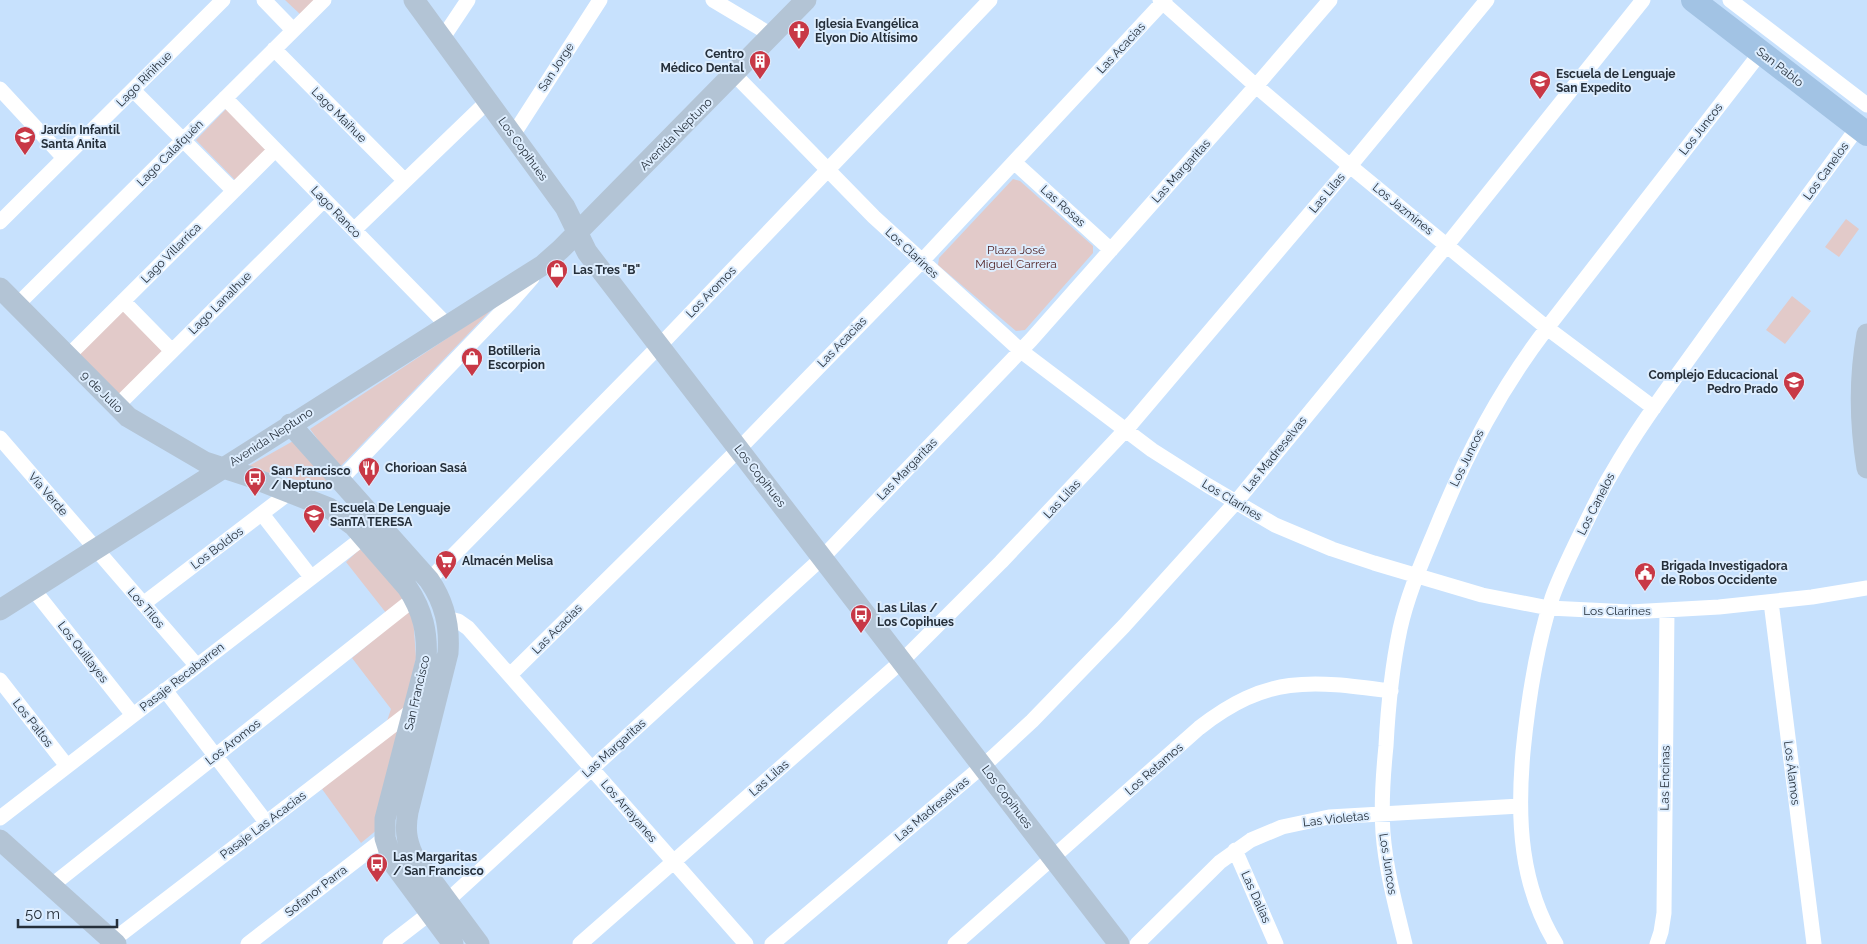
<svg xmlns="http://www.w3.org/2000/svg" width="1867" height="944" font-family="Raleway,sans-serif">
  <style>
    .green { fill: #e2cac9 }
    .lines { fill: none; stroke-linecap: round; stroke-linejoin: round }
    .street { stroke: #fff; stroke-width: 15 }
    .secondary { stroke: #b3c4d5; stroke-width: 21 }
    .primary { stroke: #a2c3e4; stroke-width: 24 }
    .labels { text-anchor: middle; stroke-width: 4; stroke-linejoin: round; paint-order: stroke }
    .poi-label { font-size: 12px; font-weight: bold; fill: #252f3a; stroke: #ddedfe; text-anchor: start }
    .street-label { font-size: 12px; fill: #252f3a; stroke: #ddedfe }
    .park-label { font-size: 12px; fill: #4d1d1f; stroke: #ddedfe }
  </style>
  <rect width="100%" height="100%" fill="#c7e1fd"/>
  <path class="green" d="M285,0H316L301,15Z
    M227,108L268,150L236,181L196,140Z
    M1013,179L1020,181L1093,246V253L1025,330L1016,331L938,265L939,258Z
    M1846,219L1859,229L1839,257L1825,247Z
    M1792,296L1811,311L1785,344L1766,330Z
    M493,308L339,468L310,429Z
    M125,309L167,352L120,398L78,353Z
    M295,440L337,485L300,481L247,467Z
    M360,549L401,591L413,617L416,658L378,829L361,843L322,789L381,739L391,709L352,658L394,623L346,562Z"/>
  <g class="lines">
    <path class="street" d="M264,0L293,30
      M713,0L773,36
      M1160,0L1256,86L1350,166L1547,328L1654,408
      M1730,0L1867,105
      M442,39L468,0
      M274,49L405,181
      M735,75L874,217L1021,351L1152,450L1207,485L1275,525L1332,549L1374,563L1482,595L1549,608L1630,612L1719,607L1812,597L1867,588
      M0,89L64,158
      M133,90L234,191
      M225,98L448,326
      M513,135L600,0
      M1014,162L1111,250
      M0,222L223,0
      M354,230L488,101
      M123,301L172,351
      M17,305L324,0
      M67,357L275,150
      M116,407L324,200
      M0,438L197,666
      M340,480L510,303L532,278
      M262,514L311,577
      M429,580L668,337L990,0
      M33,589L133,715
      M1771,602L1814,944
      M143,604L290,492
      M446,618L458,621L468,628L746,944
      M510,675L739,449L921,262L1165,0
      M0,680L67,766
      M165,690L266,822
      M0,818L364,537
      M1235,850L1276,944
      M51,886L415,598
      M447,901L822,558L1031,340L1263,78L1330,0
      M112,941L414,709
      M248,944L385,838
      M390,944L430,913
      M580,944L902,661L1001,562L1132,423L1350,166L1487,0
      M772,944L992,758L1032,721L1124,626L1236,502L1447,245L1643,0
      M955,944L1199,728C1267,675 1309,680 1391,691
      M1137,944L1220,862L1251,840L1282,827L1329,817L1520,806
      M1405,944C1396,907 1386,871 1383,833C1381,804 1383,775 1386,746C1388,707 1392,667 1400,629C1408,593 1423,560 1437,526C1467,453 1499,391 1547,328L1761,52
      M1556,944C1520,885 1517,820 1523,752C1528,701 1536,647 1552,598C1559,578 1569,558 1578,539C1589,517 1599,494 1612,473C1641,422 1677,376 1711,328C1760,261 1809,194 1858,127
      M1657,944L1661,932L1664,913L1667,610"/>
    <path class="secondary" d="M414,0L565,207L587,252L1119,944
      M0,288L128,417L205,462L248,476L329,508L354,526L407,587C423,611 428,633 426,661L385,819V838L393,863L453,944
      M1867,334C1859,378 1860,425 1867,468
      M290,424L429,580C445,603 450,626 448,653L408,812C405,828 406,840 413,855L479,944
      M0,610L543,265L561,249L806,0
      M0,840L116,944"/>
    <path class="primary" d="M1693,0L1867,134"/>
  </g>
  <defs>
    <g id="church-pin" transform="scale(1.125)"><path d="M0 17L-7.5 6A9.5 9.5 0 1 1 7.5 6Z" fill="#c83846" stroke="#ddedfe"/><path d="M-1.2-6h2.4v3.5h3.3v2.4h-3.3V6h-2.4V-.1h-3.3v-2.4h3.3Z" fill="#fff"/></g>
    <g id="building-pin" transform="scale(1.125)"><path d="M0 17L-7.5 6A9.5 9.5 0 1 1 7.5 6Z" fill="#c83846" stroke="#ddedfe"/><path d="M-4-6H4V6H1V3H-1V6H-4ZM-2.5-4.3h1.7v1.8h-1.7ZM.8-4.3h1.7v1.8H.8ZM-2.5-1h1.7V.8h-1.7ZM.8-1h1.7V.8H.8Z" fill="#fff"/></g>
    <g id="school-pin" transform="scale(1.125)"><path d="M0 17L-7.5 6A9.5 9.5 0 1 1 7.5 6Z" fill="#c83846" stroke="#ddedfe"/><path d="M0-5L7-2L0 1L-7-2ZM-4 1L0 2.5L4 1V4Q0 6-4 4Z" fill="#fff"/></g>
    <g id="shop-pin" transform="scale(1.125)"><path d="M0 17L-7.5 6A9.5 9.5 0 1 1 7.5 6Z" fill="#c83846" stroke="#ddedfe"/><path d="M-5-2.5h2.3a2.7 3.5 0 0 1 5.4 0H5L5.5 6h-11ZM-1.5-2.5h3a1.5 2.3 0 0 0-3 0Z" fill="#fff"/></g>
    <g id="restaurant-pin" transform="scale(1.125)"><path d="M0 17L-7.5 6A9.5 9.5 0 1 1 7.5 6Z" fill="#c83846" stroke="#ddedfe"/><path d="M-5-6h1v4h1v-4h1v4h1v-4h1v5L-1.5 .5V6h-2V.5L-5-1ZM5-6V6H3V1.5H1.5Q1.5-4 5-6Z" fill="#fff"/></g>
    <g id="bus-pin" transform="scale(1.125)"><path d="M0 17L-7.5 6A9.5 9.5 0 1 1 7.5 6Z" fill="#c83846" stroke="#ddedfe"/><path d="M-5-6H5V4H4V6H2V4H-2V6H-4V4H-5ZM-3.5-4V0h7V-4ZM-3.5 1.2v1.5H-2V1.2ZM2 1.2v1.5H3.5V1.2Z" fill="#fff"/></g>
    <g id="supermarket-pin" transform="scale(1.125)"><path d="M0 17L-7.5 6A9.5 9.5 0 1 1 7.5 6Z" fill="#c83846" stroke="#ddedfe"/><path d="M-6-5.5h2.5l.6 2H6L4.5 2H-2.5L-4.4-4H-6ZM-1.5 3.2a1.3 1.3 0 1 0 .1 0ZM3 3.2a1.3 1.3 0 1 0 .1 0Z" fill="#fff"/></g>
    <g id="civic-pin" transform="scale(1.125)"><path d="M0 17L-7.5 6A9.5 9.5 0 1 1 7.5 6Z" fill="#c83846" stroke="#ddedfe"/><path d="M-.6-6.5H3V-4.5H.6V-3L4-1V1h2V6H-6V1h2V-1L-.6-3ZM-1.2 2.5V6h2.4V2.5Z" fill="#fff"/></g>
  </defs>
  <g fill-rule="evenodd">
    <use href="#church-pin" x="799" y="31"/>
    <use href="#building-pin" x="760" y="61"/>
    <use href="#school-pin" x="1540" y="81"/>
    <use href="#school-pin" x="25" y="137"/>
    <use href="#shop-pin" x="557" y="270"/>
    <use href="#shop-pin" x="472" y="358"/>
    <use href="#school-pin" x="1794" y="382"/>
    <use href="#restaurant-pin" x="369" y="468"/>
    <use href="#bus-pin" x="255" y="478"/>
    <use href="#school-pin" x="314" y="515"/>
    <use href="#supermarket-pin" x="446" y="561"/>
    <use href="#civic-pin" x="1645" y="573"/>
    <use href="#bus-pin" x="861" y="615"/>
    <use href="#bus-pin" x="377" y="864"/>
  </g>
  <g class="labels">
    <g class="poi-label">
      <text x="815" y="28">Iglesia Evangélica<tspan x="815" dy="14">Elyon Dio Altísimo</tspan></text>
      <text x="744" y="58" text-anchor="end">Centro<tspan x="744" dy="14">Médico Dental</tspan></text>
      <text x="1556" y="78">Escuela de Lenguaje<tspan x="1556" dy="14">San Expedito</tspan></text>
      <text x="41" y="134">Jardín Infantil<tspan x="41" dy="14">Santa Anita</tspan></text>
      <text x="573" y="274">Las Tres "B"</text>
      <text x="488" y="355">Botilleria<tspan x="488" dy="14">Escorpion</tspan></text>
      <text x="1778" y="379" text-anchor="end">Complejo Educacional<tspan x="1778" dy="14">Pedro Prado</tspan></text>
      <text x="385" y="472">Chorioan Sasá</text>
      <text x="271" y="475">San Francisco<tspan x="271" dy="14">/ Neptuno</tspan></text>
      <text x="330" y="512">Escuela De Lenguaje<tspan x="330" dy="14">SanTA TERESA</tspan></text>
      <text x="462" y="565">Almacén Melisa</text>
      <text x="1661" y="570">Brigada Investigadora<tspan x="1661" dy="14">de Robos Occidente</tspan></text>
      <text x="877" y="612">Las Lilas /<tspan x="877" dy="14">Los Copihues</tspan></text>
      <text x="393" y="861">Las Margaritas<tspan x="393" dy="14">/ San Francisco</tspan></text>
    </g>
    <g class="street-label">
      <text transform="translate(1121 48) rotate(-47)" y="4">Las Acacias</text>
      <text transform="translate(556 67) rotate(-57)" y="4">San Jorge</text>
      <text transform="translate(1780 67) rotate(38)" y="4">San Pablo</text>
      <text transform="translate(144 79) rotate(-45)" y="4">Lago Riñihue</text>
      <text transform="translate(339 115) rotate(45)" y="4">Lago Maihue</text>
      <text transform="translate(1701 129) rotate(-52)" y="4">Los Juncos</text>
      <text transform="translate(676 134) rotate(-45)" y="4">Avenida Neptuno</text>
      <text transform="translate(523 149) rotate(54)" y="4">Los Copihues</text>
      <text transform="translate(170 153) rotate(-45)" y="4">Lago Calafquén</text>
      <text transform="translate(1181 171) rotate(-48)" y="4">Las Margaritas</text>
      <text transform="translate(1826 171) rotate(-54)" y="4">Los Canelos</text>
      <text transform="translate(1327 193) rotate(-50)" y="4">Las Lilas</text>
      <text transform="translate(1063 206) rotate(42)" y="4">Las Rosas</text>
      <text transform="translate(1403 209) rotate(39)" y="4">Los Jazmines</text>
      <text transform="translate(336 212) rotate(46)" y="4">Lago Ranco</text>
      <text transform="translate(171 253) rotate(-45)" y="4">Lago Villarrica</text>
      <text transform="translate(912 253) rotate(43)" y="4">Los Clarines</text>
      <text transform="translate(711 292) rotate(-46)" y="4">Los Aromos</text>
      <text transform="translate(220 303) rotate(-45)" y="4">Lago Lanalhue</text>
      <text transform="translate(842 342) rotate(-46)" y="4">Las Acacias</text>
      <text transform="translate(102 392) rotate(45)" y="4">9 de Julio</text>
      <text transform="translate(271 437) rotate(-33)" y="4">Avenida Neptuno</text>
      <text transform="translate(1275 454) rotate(-51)" y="4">Las Madreselvas</text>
      <text transform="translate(1467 458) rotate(-64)" y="4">Los Juncos</text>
      <text transform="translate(907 469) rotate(-46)" y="4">Las Margaritas</text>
      <text transform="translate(760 476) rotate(52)" y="4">Los Copihues</text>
      <text transform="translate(48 494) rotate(49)" y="4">Vía Verde</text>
      <text transform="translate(1062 499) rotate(-47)" y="4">Las Lilas</text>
      <text transform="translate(1232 500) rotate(31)" y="4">Los Clarines</text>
      <text transform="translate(1596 504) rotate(-63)" y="4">Los Canelos</text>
      <text transform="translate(217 548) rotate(-37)" y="4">Los Boldos</text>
      <text transform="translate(146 608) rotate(49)" y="4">Los Tilos</text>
      <text x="1617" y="615">Los Clarines</text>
      <text transform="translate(557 629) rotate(-45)" y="4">Las Acacias</text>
      <text transform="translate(83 652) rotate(52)" y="4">Los Quillayes</text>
      <text transform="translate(182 677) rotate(-38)" y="4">Pasaje Recabarren</text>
      <text transform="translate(417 693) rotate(-77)" y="4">San Francisco</text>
      <text transform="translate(33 723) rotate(52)" y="4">Los Paltos</text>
      <text transform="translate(233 742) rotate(-38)" y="4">Los Aromos</text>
      <text transform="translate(614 748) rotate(-42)" y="4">Las Margaritas</text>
      <text transform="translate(1154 769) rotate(-41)" y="4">Los Retamos</text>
      <text transform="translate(1792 773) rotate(83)" y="4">Los Álamos</text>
      <text transform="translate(769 778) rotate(-41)" y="4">Las Lilas</text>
      <text transform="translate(1665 778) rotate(-89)" y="4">Las Encinas</text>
      <text transform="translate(1007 797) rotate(53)" y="4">Los Copihues</text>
      <text transform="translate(932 809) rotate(-40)" y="4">Las Madreselvas</text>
      <text transform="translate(629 811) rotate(49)" y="4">Los Arrayanes</text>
      <text transform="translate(1336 819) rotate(-6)" y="4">Las Violetas</text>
      <text transform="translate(263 825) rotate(-37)" y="4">Pasaje Las Acacias</text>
      <text transform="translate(1388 864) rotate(81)" y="4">Los Juncos</text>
      <text transform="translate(316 891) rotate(-38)" y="4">Sofanor Parra</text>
      <text transform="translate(1256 897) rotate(66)" y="4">Las Dalias</text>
    </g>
    <g class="park-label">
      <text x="1016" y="254">Plaza José<tspan x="1016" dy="14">Miguel Carrera</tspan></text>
    </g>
  </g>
  <path d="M18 919v8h99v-8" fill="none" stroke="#252f3a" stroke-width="2.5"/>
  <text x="25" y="919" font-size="15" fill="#252f3a" stroke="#ddedfe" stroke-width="4" paint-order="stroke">50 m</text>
</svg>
